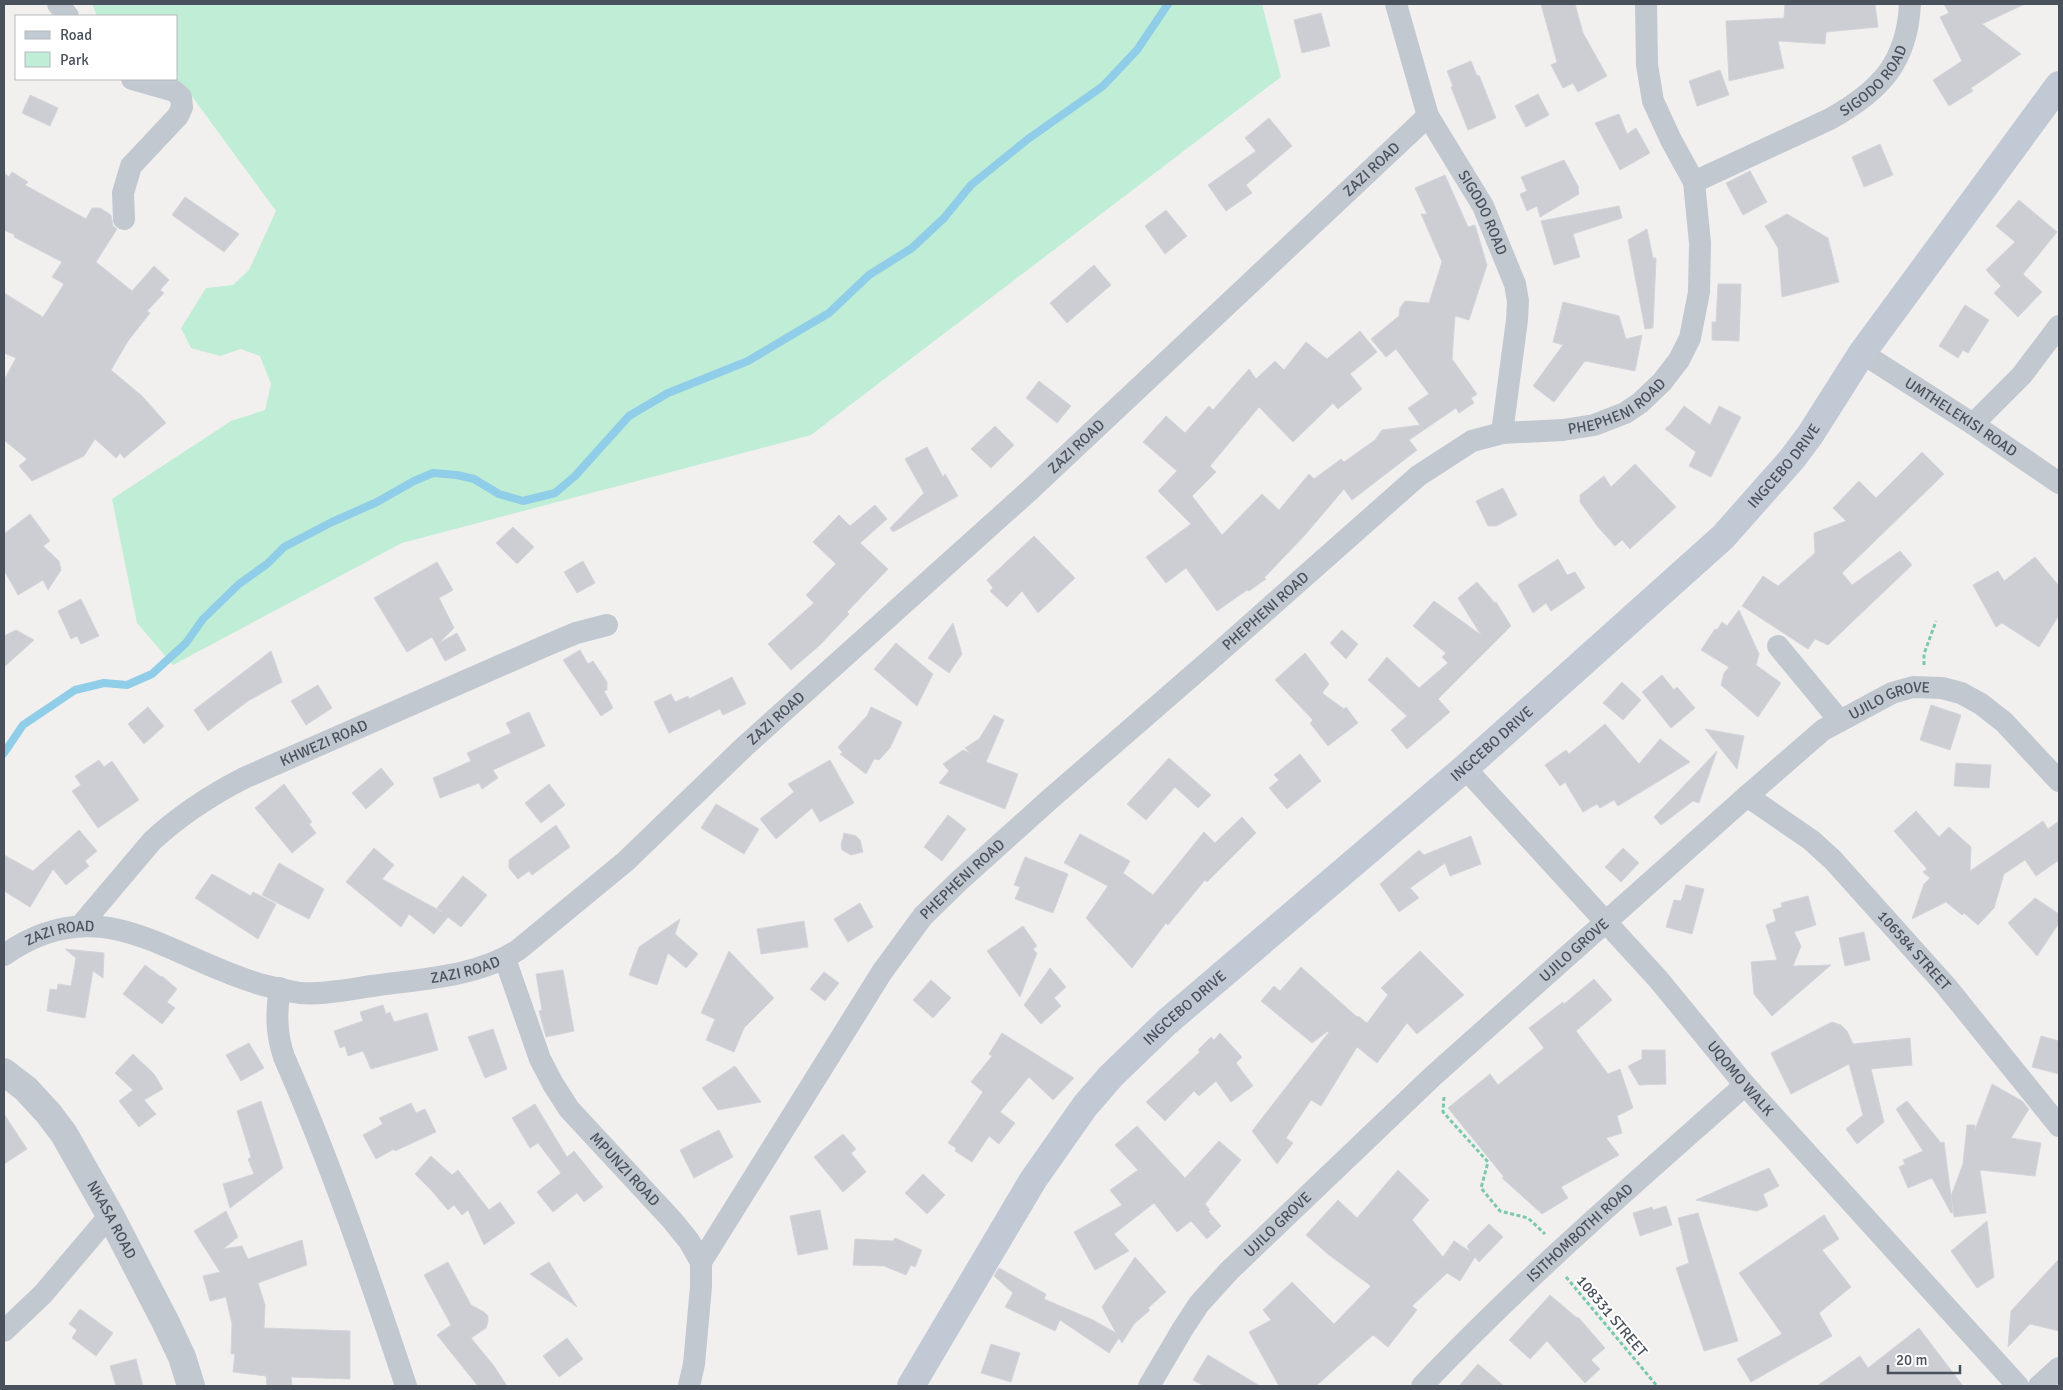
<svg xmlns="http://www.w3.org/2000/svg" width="2063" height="1390" font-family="Signika,sans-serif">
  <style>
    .green { fill: #c0edd6 }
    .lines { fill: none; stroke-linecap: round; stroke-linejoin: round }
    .stream { stroke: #8fcde8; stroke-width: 8 }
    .building { fill: #ccced4; stroke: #d4d5da }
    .path { stroke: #7ac9aa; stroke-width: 3; stroke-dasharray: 4 2.5; stroke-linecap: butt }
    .minor { stroke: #c1c8d0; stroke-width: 22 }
    .tertiary { stroke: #c1c8d0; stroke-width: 28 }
    .secondary { stroke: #c1c9d5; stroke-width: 28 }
    .labels { text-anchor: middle; stroke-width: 4; stroke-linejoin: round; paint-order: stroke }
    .street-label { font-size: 15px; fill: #48515c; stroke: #fff }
  </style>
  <rect width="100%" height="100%" fill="#f2f0ef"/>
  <path class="green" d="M92,4H1262L1281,77L811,435L402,543L173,665L137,623L112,499L231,421L265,410L271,384L260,356L241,349L220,356L191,348L181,328L206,288L233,285L249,270L276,211L188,91L153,79H176V16H97Z"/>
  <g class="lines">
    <path class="stream" d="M4,753L23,725L75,690L104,683L127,685L152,674L186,643L203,619L239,584L267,564L284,547L332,522L377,502L414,481L433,473L457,475L474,479L499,494L523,501L555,493L575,476L629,416L668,393L748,361L790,336L829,313L869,275L912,248L944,218L971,185L1028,139L1103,86L1137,50L1168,4"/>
  </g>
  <path class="building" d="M1541,4H1575L1583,33L1607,76L1578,92L1573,83L1563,88L1551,65L1557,62Z
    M1785,4H1875L1878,27L1826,32L1825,44L1778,41L1784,68L1729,81L1726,21L1784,18Z
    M1944,4H2025L1982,24L2021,54L1971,88L1973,91L1949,106L1933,80L1962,61L1940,17L1949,13Z
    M1321,13L1330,46L1302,53L1294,20Z
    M1471,61L1477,76L1479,75L1496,118L1468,130L1451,87L1453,86L1447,71Z
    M1720,70L1729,95L1697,106L1689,81Z
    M1538,94L1549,115L1526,127L1515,106Z
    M30,95L58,108L50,126L22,113Z
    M1619,114L1627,134L1636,128L1650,153L1620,170L1595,123Z
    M1269,118L1292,146L1246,185L1252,193L1226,211L1208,185L1256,151L1245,138Z
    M1880,144L1893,175L1864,187L1852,157Z
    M1564,160L1579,188L1578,189L1579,194L1540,217L1537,206L1527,211L1520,194L1527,191L1521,177Z
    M1750,171L1767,202L1743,215L1726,183Z
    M12,172L28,182L25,185L86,219L92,208H100L111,215L113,226L117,229L96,262L132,291L154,266L169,280L160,290L164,293L147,311L150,313L128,341L111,370L142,396L166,423L124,458L120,453L116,458L95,439L84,456L32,481L19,466L27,459L4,440V380L16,358L4,353V293L43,317L64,284L52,277L62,262L14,237L15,235L4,230V173L9,177Z
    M1445,175L1468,227L1475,225L1487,265L1469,320L1455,316L1452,359L1477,394L1471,398L1474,403L1459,413L1456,408L1409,440L1417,450L1352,500L1344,489L1305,535L1264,578L1266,579L1249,591L1247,590L1217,611L1186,568L1166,583L1146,557L1191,524L1158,491L1177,471L1143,442L1166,416L1185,433L1209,406L1213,410L1249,369L1256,379L1275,361L1284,370L1306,342L1327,359L1360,331L1377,352L1350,374L1362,389L1338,409L1333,403L1293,442L1259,407L1210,466L1216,472L1192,496L1222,535L1262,494L1279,510L1309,474L1314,479L1341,459L1344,462L1375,440L1382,430L1420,425L1408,408L1429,394L1396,349L1386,357L1371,339L1399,316L1400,308L1405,301L1429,303L1442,262L1421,214H1427L1415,188Z
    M185,197L239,234L224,252L172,215Z
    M2019,200L2057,232L2023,274L2042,292L2018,317L1994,293L2001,286L1986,270L2015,242L1996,226Z
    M1619,206L1622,218L1573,234L1580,257L1554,265L1541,221Z
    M1166,210L1187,236L1165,254L1145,226Z
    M1787,214L1828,238L1839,282L1782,297L1778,248L1765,226Z
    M1647,229L1653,258H1656L1653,328L1645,329L1628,240Z
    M1094,265L1111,285L1067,323L1050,303Z
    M1718,284H1741L1739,341L1712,340V322H1716Z
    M1563,302L1619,316L1626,339L1642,335L1635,371L1585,361L1554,402L1533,386L1563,345L1553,342Z
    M1965,305L1989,320L1968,353L1963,350L1958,358L1939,346Z
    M1039,381L1071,406L1057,423L1026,398Z
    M1684,406L1710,425L1719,406L1741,417L1711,477L1689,466L1696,452L1665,429L1670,425Z
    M995,426L1014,445L991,468L971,449Z
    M927,447L943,477L945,474L958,496L893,532L890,528L924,493L905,459Z
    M1922,452L1944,474L1842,573L1852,585L1900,551L1912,565L1828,645L1815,639L1808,649L1742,606L1763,576L1778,586L1815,553L1814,533L1846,521L1833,508L1859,481L1876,498Z
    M1635,464L1676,507L1630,549L1622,540L1615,546L1598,527L1580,502V495L1604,476L1611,487Z
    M1503,488L1517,515L1496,526H1488L1476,501Z
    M875,505L887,519L860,543L888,569L847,612L849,614L820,645L791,670L768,644L814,603L806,595L836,564L813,542L839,515L850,526Z
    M30,514L50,541L43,546L59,561L61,570L48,590L43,580L18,595L4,570V534Z
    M513,527L534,547L517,564L496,543Z
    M1034,536L1075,578L1038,613L1022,591L1007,607L990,591L993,588L987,580Z
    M2035,557L2059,586V615L2039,647L2002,623L1996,627L1973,585L1998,571L2004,581Z
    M1558,559L1567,575L1575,572L1585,588L1551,611L1546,603L1533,613L1518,585Z
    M583,561L595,583L577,593L564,572Z
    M437,562L453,590L439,598L454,628L439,643L457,633L466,650L445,661L432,637L407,652L374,598Z
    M1477,582L1495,603L1496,602L1511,626L1438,699L1450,712L1407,749L1391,730L1407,716L1368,680L1387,657L1419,688L1448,663L1442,657L1446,653L1413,626L1434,601L1481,635L1458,598Z
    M81,599L99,636L81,644L77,636L71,639L58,611Z
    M1739,610L1759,654L1756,665L1781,683L1758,717L1721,685L1724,673L1729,667L1701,650L1715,629L1717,630L1722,622L1727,626Z
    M953,623L962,654L949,673L928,658Z
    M16,630L34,640L4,667V636Z
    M1342,630L1358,644L1346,659L1330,643Z
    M896,643L933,674L917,706L874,669Z
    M580,650L588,664L593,661L607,682V690L604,691L613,708L601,716L563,660Z
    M271,651L282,682L248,701L208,731L194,710Z
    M1305,653L1329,684L1322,693L1344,709L1346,707L1358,723L1328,746L1310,723L1313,720L1275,680Z
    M1662,675L1674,690L1677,687L1695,708L1671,728L1642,692Z
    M732,677L746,704L723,715L720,709L669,733L654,702L671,694L675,702L688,696L689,699Z
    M1622,682L1641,700L1623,720L1603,703Z
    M318,685L332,708L306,725L291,701Z
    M1931,705L1961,715L1950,750L1920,740Z
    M148,707L164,726L144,744L128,724Z
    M871,707L902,722L890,748L879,760L874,759L866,774L840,754L843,753L838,747L867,716Z
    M529,712L545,746L493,770L498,778L482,789L479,783L440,798L433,778L471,761L467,753L511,733L506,723Z
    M994,715L1004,720L986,762L1018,774L1005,809L939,783L949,771L943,764L963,750L970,753L965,748L979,739Z
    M1605,724L1639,764L1660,739L1690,762L1618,806L1614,800L1600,808L1597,804L1583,812L1565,782L1560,786L1545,765L1566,750L1569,754Z
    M1705,729L1744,736L1737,769Z
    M1717,751L1699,803L1693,801L1661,825L1654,817Z
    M1300,754L1321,781L1287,809L1269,788L1279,780L1274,775Z
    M1169,758L1211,795L1198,808L1175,787L1146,820L1127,804Z
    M99,760L104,767L112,761L139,800L98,828L72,791L81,785L75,776Z
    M830,760L854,803L820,822L812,808L776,839L760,819L794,792L788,784Z
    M1956,763L1991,765L1989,788L1954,786Z
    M381,768L394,784L366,809L352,793Z
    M284,784L312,822L309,824L316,833L292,853L255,808Z
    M549,784L565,805L541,823L525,803Z
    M716,804L759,829L744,854L701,828Z
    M1916,811L1939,837L1949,827L1971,847L1970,871L2043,821L2048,829L2059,821V860L2036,876L2025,860L2004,874L1994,908L1978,925L1964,913L1962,915L1946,902L1912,919L1924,884L1930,878L1923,872L1927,869L1894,831Z
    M948,815L966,829L942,861L924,847Z
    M1242,817L1256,833L1207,882L1205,880L1168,925L1166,923L1132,968L1086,918L1108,886L1064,863L1080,834L1130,861L1123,873L1153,895L1204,832L1215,843Z
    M556,825L570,847L532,875L529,871L518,879L509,868V860Z
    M79,830L97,851L85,861L89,866L66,885L53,869L30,907L4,891V855L33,871Z
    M844,833L856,836L860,840L863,852L851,855L842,850L841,845Z
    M1471,836L1481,864L1450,876L1445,863L1410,888L1419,898L1399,912L1380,884L1419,850L1424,855Z
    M374,848L394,865L382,879L442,912L437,908L463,876L487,895L461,927L448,917L434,934L409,914L401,927L346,882Z
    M1623,848L1639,863L1621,882L1605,867Z
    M1025,857L1068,874L1053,913L1015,899L1020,887L1014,885Z
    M279,863L324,889L309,919L262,895Z
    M212,874L251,896L253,892L276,904L258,939L195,898Z
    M1686,885L1704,889L1692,934L1666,927L1674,900L1681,901Z
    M1808,896L1816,925L1794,932L1801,946L1793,966L1831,965L1772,1016L1754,994L1751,962L1777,960L1766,925L1776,921L1773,910L1782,907L1781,903Z
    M2035,898L2059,914V923L2037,956L2008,923Z
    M860,903L873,927L848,942L834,919Z
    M680,919L675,934L698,954L686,968L668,953L657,985L629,975L639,947Z
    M804,921L808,947L761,954L757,929Z
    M1023,926L1037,946L1033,949L1037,953L1020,997L987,951Z
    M1864,932L1870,960L1845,966L1839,938Z
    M65,949L104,953L103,978L93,971L85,1018L47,1011L50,989L57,990L58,984L71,986L76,958Z
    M729,951L774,998L744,1028L734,1052L706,1040L715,1019L701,1013Z
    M1420,951L1464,995L1417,1034L1407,1023L1377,1063L1357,1047L1321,1106L1311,1100L1286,1138L1293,1143L1277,1164L1252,1131L1329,1032L1328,1031L1312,1043L1261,1001L1274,986L1280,991L1301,967L1357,1017L1358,1016L1367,1023L1388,995L1381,988Z
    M145,965L161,977L162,976L177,989L167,1002L175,1008L162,1024L123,994Z
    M1050,968L1066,987L1054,998L1061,1006L1041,1024L1024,1005Z
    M563,970L574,1031L546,1037L539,1011L542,1010L536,974Z
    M824,972L839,983L825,1001L810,989Z
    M1594,979L1612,1000L1576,1031L1608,1074L1620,1069L1633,1108L1617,1116L1622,1133L1606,1138L1619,1155L1561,1187L1568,1198L1542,1214L1502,1178L1504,1177L1448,1108L1490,1074L1498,1085L1544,1048L1529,1028L1563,1002L1564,1004Z
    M931,980L951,998L933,1018L913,1000Z
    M383,1005L386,1014L390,1012L394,1022L427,1013L438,1050L371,1069L363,1051L348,1056L345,1046L340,1048L334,1031L363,1021L360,1012Z
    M1832,1022L1841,1025L1847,1031L1853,1044L1910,1038L1912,1065L1871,1069L1884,1122L1857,1144L1846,1129L1863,1115L1849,1064L1791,1094L1771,1053Z
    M493,1029L507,1069L485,1078L468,1037Z
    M1002,1033L1074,1078L1053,1100L1029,1077L1000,1112L1015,1123L999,1144L989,1136L972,1162L955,1151L956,1148L948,1143L983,1092L971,1082L992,1056L989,1054Z
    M1220,1033L1242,1057L1236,1063L1253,1086L1231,1102L1216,1081L1199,1096L1194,1091L1165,1121L1146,1102L1200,1052L1198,1050L1211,1037L1214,1040Z
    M2041,1036L2059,1041V1074L2032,1067Z
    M249,1043L264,1068L241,1081L226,1055Z
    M1642,1050H1665L1666,1084L1639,1085L1628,1066L1642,1059Z
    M133,1054L154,1074L163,1089L144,1100L156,1114L139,1127L119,1101L133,1090L115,1073Z
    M735,1066L761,1102L718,1110L702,1088Z
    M1992,1084L2022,1101L2029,1109L2011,1138L2041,1143L2035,1176L1980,1170L1986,1213L1954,1217L1951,1196L1963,1164L1967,1125H1975V1130Z
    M261,1101L283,1168L230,1208L223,1184L254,1174L248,1159L251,1157L237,1111Z
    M1907,1101L1941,1143L1944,1142L1953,1212L1951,1213L1932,1178L1908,1188L1899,1167L1905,1164L1903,1160L1923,1151L1896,1109Z
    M411,1103L416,1113L425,1109L436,1132L395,1151L394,1149L376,1159L363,1135L383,1124L379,1118Z
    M535,1104L567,1157L574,1151L603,1187L584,1202L577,1193L553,1212L537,1192L561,1173L538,1143L530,1148L512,1118Z
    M4,1114L27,1149L4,1164Z
    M1137,1126L1185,1178L1219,1141L1241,1160L1205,1204L1210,1210L1208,1211L1221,1226L1207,1239L1191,1221L1177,1232L1154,1203L1114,1234L1129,1251L1095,1270L1074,1232L1122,1205L1110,1190L1138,1170L1115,1145Z
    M719,1130L733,1157L694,1178L680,1150Z
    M843,1134L856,1149L851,1153L866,1172L843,1192L814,1157Z
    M431,1156L452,1175L458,1170L489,1210L500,1202L515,1223L484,1245L468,1210L462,1215L454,1205L448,1210L432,1191L415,1174Z
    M1769,1168L1779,1186L1763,1194L1768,1206L1757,1211L1696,1200Z
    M1398,1170L1429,1200L1412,1220L1443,1257L1454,1241L1471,1252L1467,1246L1489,1224L1503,1237L1479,1262L1475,1257L1460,1281L1447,1273L1412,1306L1417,1310L1388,1347L1373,1335L1316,1386H1279L1249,1332L1271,1320L1263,1310L1292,1282L1334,1324L1371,1286L1329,1255L1306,1235L1338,1200L1357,1218Z
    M923,1174L945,1195L927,1214L905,1193Z
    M1666,1206L1672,1225L1640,1236L1633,1213L1652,1207L1653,1210Z
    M820,1210L828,1249L798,1255L790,1216Z
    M226,1211L238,1237L223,1249L242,1246L248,1259L302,1240L307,1265L258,1283L265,1305L264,1328L350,1331V1379L291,1377L292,1386H267L266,1376L233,1372L235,1354H231L232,1324L226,1297L210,1301L203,1276L220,1272L194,1231Z
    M1698,1213L1738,1341L1704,1351L1676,1268L1689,1263L1678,1218Z
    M1824,1215L1839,1239L1822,1250L1851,1287L1819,1313L1832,1336L1751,1382L1737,1359L1782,1334L1739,1273Z
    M1987,1221L1994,1277L1977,1288L1951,1251Z
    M895,1238L922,1250L915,1267L911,1265L906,1275L884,1266L853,1265L855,1239L893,1241Z
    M1135,1257L1166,1292L1148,1308L1150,1310L1134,1324L1122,1343L1119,1338L1109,1353L1060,1320L1055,1331L1005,1307L1013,1293L994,1276L999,1268L1046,1294L1044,1299L1093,1320L1116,1333L1102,1307Z
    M2059,1259V1331L2030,1324L2008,1347L2011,1311Z
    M448,1262L471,1305L484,1312L488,1316V1322L486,1328L471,1338L494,1366L507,1386H478L437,1335L451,1325L424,1275Z
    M549,1262L577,1307L530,1274Z
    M1550,1295L1577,1318L1578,1317L1605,1348L1591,1360L1600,1369L1585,1383L1547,1341L1530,1359L1509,1340Z
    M80,1309L113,1333L96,1356L72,1338L77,1330L69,1324Z
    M1919,1328L1963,1386H1817L1860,1356L1868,1368Z
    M567,1338L583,1359L559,1377L543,1356Z
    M991,1344L1020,1353L1011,1382L981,1373Z
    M1208,1355L1260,1386H1204L1193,1380Z
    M136,1359L143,1386H116L110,1366Z
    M1478,1364L1504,1386H1459Z"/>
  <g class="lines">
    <path class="path" d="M1924,665V654L1936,621
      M1444,1097L1443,1112L1488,1162L1481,1188L1500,1211L1528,1218L1545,1234
      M1566,1277L1657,1386"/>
    <g class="minor">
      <path d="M58,4L68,16"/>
      <path id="s1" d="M1396,4L1428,116L1483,206L1515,284L1518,301L1517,320L1502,433"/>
      <path id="s2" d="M1694,182L1830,119C1880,91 1907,63 1910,4"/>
      <path d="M124,219L123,193L131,166L178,116L182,107L181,97L174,91L132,79"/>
      <path id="s3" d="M1862,353L1973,424L2059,483"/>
      <path d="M1973,424L2022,375L2059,326"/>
      <path d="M1778,646L1840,721"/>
      <path id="s4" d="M1465,768L1658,979L1745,1085L2018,1386"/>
      <path id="s5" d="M1747,796L1811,840L1833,860L1946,986L2059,1126"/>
      <path id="s6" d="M81,925L152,841C180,815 211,795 244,778L545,646L576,633L607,625"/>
      <path id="s7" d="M4,955C102,886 169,959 263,985C275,988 288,991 300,993C322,995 351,989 372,986C419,979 478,977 518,950L626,861L744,747L1030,490L1428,116"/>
      <path id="s8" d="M505,959L540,1059L553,1084L569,1109L672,1220L689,1241L701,1262V1287L694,1364L689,1386"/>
      <path d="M280,988C276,1013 276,1033 284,1057C331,1164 369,1275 406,1386"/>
      <path id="s9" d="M701,1262L882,972L923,916L959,881L1049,800L1217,654L1418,476L1472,441L1502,433L1563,430L1594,425L1625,413L1640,403L1662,382L1679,360L1690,338L1699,292L1700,243L1694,182L1671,140L1653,101L1647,65L1646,4"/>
      <path d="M4,1331L43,1294L110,1215"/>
      <path id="s10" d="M1149,1386L1182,1330L1199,1304L1229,1271L1433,1076L1747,796L1823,730L1840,721L1892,693L1913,687L1942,688L1961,693L1981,704L2004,722L2059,781"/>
      <path id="s11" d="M1422,1386C1523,1279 1635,1183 1745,1085"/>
      <path d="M2039,1386L2059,1368"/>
    </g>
    <path class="tertiary" id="s12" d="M4,1072L26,1089L49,1114L64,1134L110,1215L166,1323L182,1357L191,1386"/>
    <path class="secondary" id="s13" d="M911,1386L1033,1180L1085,1106L1111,1076L1167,1022L1465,768L1723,537L1792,459L1810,435L1862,353L2059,85"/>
  </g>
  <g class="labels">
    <g class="street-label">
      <text dy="5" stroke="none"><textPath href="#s2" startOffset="209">SIGODO ROAD</textPath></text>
      <text dy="5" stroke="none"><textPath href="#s7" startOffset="1695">ZAZI ROAD</textPath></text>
      <text dy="5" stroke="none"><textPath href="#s1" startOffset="228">SIGODO ROAD</textPath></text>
      <text dy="5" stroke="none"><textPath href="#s9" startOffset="1290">PHEPHENI ROAD</textPath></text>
      <text dy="5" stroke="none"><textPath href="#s3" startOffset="118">UMTHELEKISI ROAD</textPath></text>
      <text dy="5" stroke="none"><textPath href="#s7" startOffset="1290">ZAZI ROAD</textPath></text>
      <text dy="5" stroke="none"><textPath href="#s13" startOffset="1279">INGCEBO DRIVE</textPath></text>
      <text dy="5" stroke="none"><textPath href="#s9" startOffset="870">PHEPHENI ROAD</textPath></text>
      <text dy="5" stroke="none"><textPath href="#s10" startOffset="1018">UJILO GROVE</textPath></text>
      <text dy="5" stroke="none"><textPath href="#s7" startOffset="885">ZAZI ROAD</textPath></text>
      <text dy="5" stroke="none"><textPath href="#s6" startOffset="309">KHWEZI ROAD</textPath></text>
      <text dy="5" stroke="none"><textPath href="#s13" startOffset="875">INGCEBO DRIVE</textPath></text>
      <text dy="5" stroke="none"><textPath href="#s9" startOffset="465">PHEPHENI ROAD</textPath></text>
      <text dy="5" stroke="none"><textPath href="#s7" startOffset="61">ZAZI ROAD</textPath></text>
      <text dy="5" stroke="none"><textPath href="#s10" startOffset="612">UJILO GROVE</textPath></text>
      <text dy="5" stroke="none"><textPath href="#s5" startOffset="229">106584 STREET</textPath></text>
      <text dy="5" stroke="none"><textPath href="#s7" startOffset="481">ZAZI ROAD</textPath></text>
      <text dy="5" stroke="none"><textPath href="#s13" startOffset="470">INGCEBO DRIVE</textPath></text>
      <text dy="5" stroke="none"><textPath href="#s4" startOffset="415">UQOMO WALK</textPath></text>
      <text dy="5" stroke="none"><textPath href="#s8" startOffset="246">MPUNZI ROAD</textPath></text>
      <text dy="5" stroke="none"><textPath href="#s12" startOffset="185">NKASA ROAD</textPath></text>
      <text dy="5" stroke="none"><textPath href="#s10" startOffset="208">UJILO GROVE</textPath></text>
      <text dy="5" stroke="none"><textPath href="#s11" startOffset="220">ISITHOMBOTHI ROAD</textPath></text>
      <text transform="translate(1612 1316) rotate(50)" y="5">108331 STREET</text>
    </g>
  </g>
  <rect width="2063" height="1390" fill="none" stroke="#48515c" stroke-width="10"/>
  <rect x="15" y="15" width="162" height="65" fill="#ffffff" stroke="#b6b9be"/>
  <rect x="25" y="31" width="25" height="8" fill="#c1c9d5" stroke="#b6b9be"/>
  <text x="60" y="40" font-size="15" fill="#48515c">Road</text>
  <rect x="25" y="52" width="25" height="15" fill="#c0edd6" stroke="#b6b9be"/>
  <text x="60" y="65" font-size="15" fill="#48515c">Park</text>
  <path d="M1888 1365v8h72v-8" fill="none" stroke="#48515c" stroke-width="2.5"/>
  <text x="1896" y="1365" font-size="15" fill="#48515c" stroke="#ffffff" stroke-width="4" paint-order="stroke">20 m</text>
</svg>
